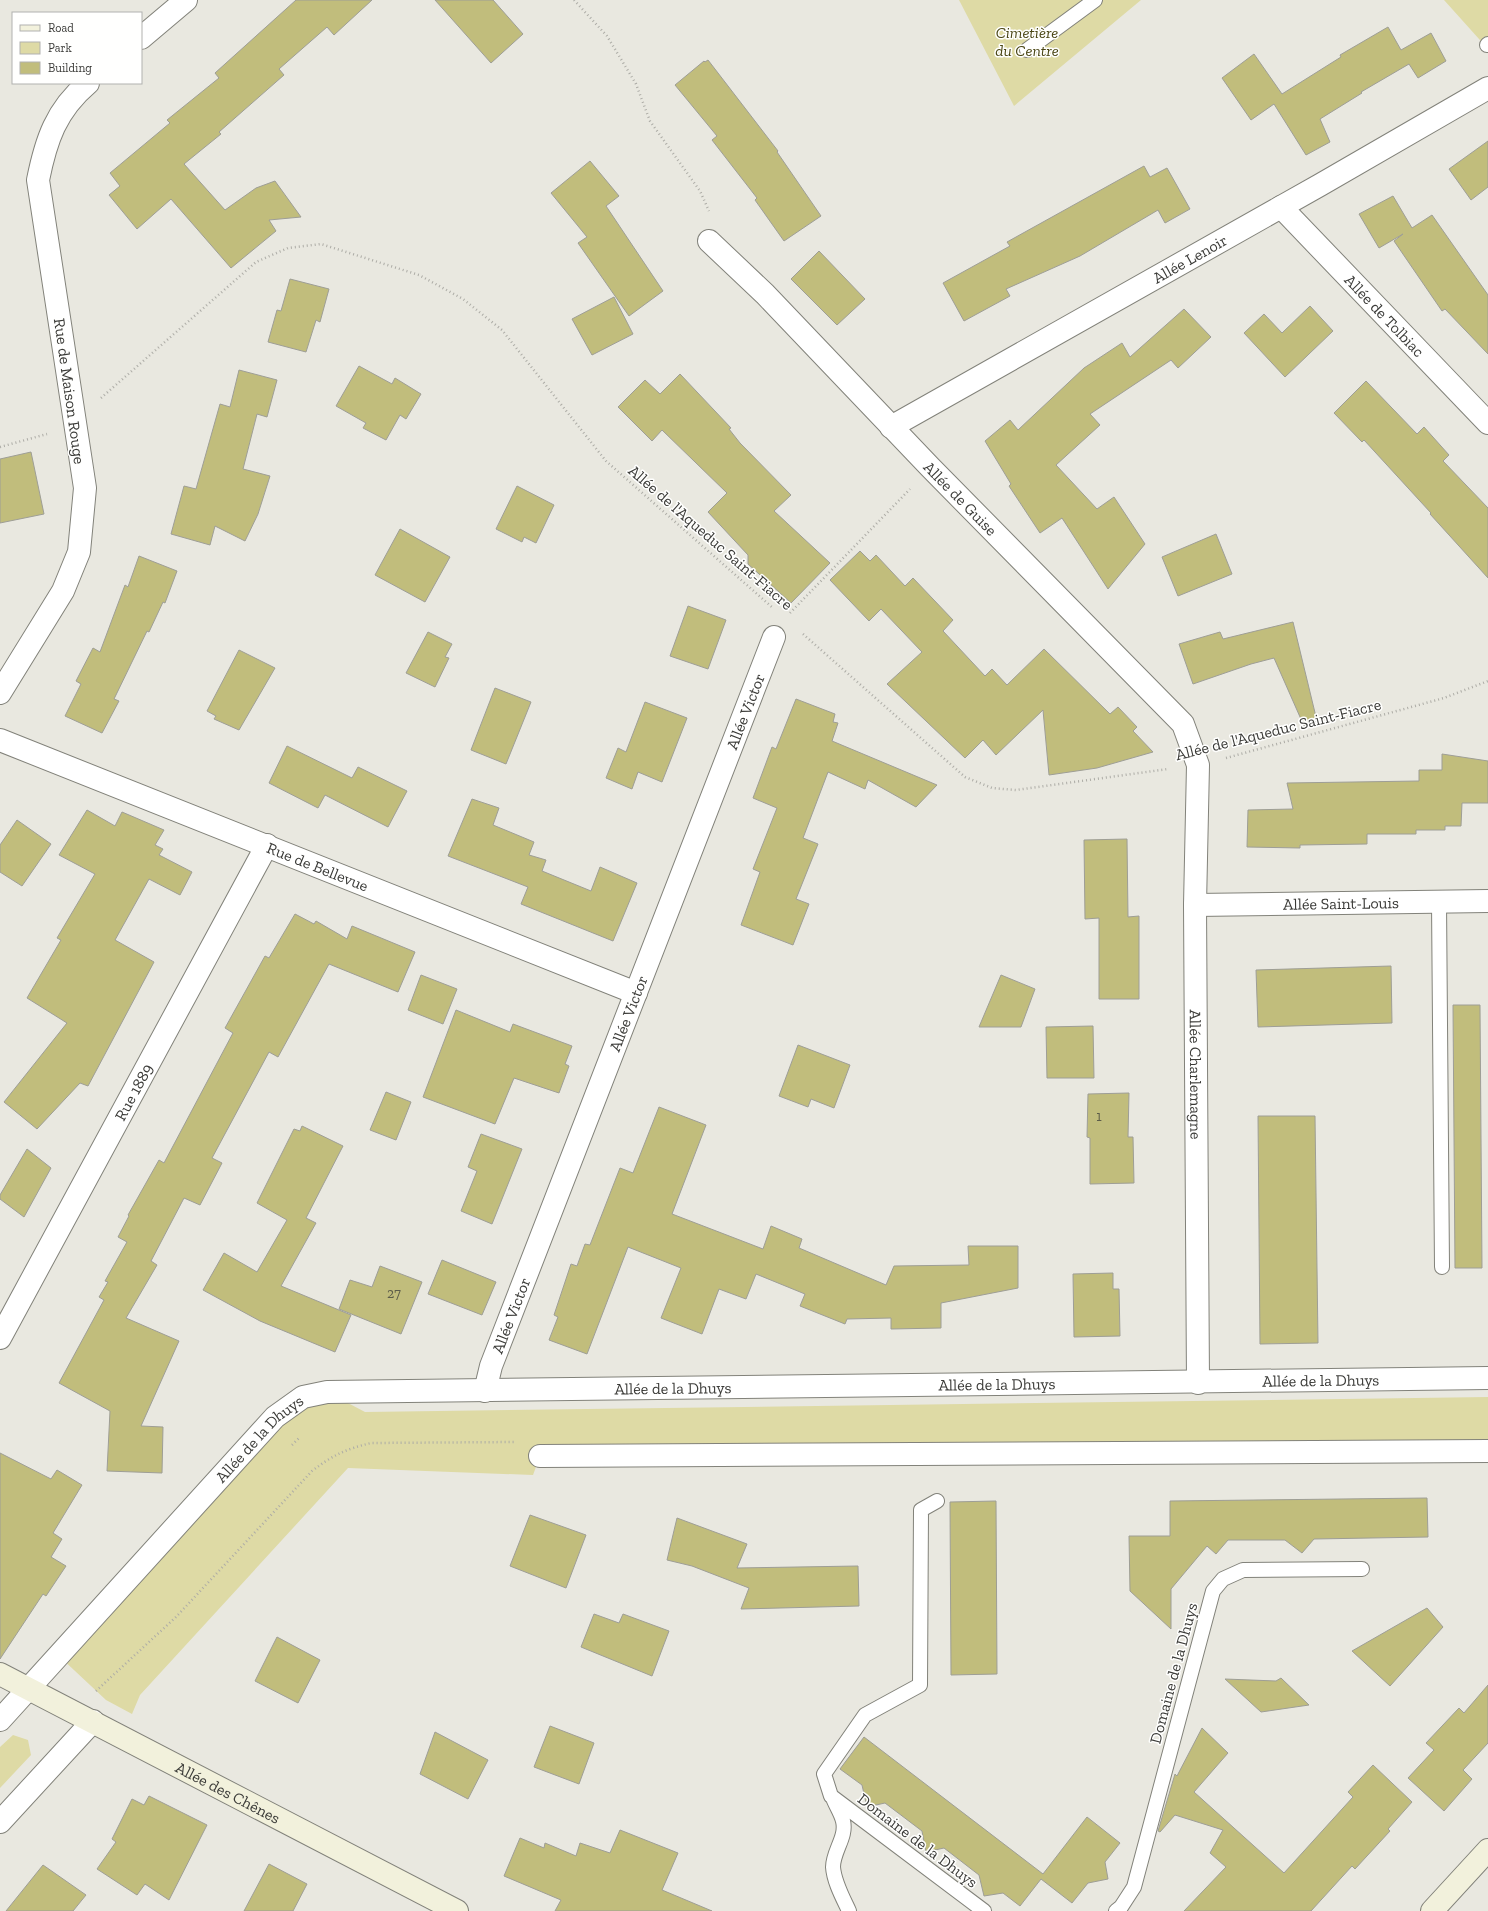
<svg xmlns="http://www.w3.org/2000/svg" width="1488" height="1911" font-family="'Zilla Slab',serif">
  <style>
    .green { fill: #dedaa5 }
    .building { fill: #c1bd7c; stroke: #9e9e96 }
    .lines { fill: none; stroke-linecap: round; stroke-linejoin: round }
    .service-casing { stroke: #82827a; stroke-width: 16 }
    .minor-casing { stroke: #82827a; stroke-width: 24 }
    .secondary-casing { stroke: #82827a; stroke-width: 24 }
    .path { stroke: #adaca6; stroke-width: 2.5; stroke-dasharray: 1 3; stroke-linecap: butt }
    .service { stroke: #fff; stroke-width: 14 }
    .minor { stroke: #fff; stroke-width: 22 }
    .secondary { stroke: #f2f1dc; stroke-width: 22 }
    .labels { text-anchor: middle; stroke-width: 3; stroke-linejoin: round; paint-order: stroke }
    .number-label { font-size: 14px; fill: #5c5c49 }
    .park-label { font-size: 16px; font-style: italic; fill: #494513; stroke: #fffffe }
    .street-label { font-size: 16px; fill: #3b3b38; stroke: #fffffe }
  </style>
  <rect width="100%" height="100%" fill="#e9e8e0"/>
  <path class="green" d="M959,0H1141L1014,106Z
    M1444,0H1488V49Z
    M327,1392L365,1412L1488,1397V1451L540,1456L533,1475L348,1468L140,1695L132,1714L106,1700L59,1656L275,1417Z
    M13,1735L28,1740L31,1755L0,1788V1747Z"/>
  <path class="building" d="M296,0H372L334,35L327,27L279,69L284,75L219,132L221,134L184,164L225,210L256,188L275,181L301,217L269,220L276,231L231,268L171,199L137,229L109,195L120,186L110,173L170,123L167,120L219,78L215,73Z
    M435,0H493L523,34L491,63Z
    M1388,27L1401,50L1431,33L1446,61L1418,78L1409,64L1361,92L1362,93L1320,119L1330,142L1306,155L1274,104L1251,120L1222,78L1254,54L1282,94L1341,57L1340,55Z
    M708,60L778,151L777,152L821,216L784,241L755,200L757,198L712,140L717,136L675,85L704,61L705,62Z
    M1488,141V187L1471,200L1449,169Z
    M590,161L619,196L606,206L663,291L629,316L578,243L587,237L551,193Z
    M1144,166L1150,177L1167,168L1190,209L1165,223L1158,210L1080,256L1006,289L1010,296L964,321L943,283L1010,246L1007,242Z
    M1393,196L1412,228L1432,215L1488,295V354L1445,309L1442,311L1394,241L1403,234L1379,248L1359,214Z
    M819,251L865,299L837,325L791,279Z
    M290,279L329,289L320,322L316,320L306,352L268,342L277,310L281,311Z
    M614,297L633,334L592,355L572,319Z
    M1310,306L1333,331L1285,377L1244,333L1264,314L1282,333Z
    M1184,309L1211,337L1178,368L1171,360L1090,414L1100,425L1056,465L1097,509L1114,497L1145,544L1108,589L1062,518L1040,533L1009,486L1011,484L985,441L1010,420L1018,430L1084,368L1122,343L1130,357Z
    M359,366L392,384L395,378L421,394L406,419L400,415L386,440L363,428L366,423L336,406Z
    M239,370L277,380L267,417L257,414L243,469L270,476L258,514L245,541L215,526L210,545L171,534L184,486L196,489L220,404L230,407Z
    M680,374L731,428L729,429L740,443L791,495L774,511L830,563L791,603L748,564V555L708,512L727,493L662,430L652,441L618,407L645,380L660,394Z
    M1366,381L1417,434L1424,427L1449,455L1443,461L1488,508V578L1430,514L1431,513L1364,440L1362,442L1334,413Z
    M31,452L44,514L0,523V459Z
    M517,486L554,505L536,543L524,537L522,542L496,529Z
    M400,529L450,557L425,602L375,575Z
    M1216,534L1232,574L1178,596L1162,557Z
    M860,551L870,561L876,555L905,586L913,578L953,620L943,631L985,676L992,669L1007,685L1044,649L1110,714L1118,707L1137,727L1133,731L1153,752L1097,768L1049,775L1043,710L996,755L983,740L965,758L887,684L922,652L881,609L869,621L830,580Z
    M139,556L177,571L165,603L163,602L149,632L147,631L114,699L119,701L102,733L65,716L81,684L76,681L93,648L100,652L125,585L128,587Z
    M688,606L726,620L708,669L670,656Z
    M1293,622L1317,721L1304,726L1274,658L1251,664L1193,684L1179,644L1220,632L1223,639Z
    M428,632L452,644L445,657L449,658L435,687L406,673Z
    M239,650L275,668L239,730L214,719L216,716L207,711Z
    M495,688L531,702L506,764L471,750Z
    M796,699L835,714L833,722L838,723L832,741L937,785L916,807L868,780L865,789L828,772L803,838L818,844L796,899L809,904L793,945L741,925L760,872L753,869L777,808L753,798L772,747L776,749Z
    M645,702L687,718L662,782L638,772L632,789L606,778L618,748L626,752Z
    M287,746L352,778L358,767L407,791L388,827L325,795L318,808L269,783Z
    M1442,754L1488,761V803H1462L1461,826H1445V830H1416V834H1367V844L1300,845V848L1247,847L1248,810L1293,809L1287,783L1419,781V770H1442Z
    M472,799L499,808L493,825L534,842L529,855L546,860L542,871L591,891L600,867L637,883L613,941L521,904L528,887L448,856Z
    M87,810L115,826L122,812L164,830L155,845L163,849L159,855L192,872L180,895L149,879L115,940L154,962L88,1086L80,1083L37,1129L4,1102L67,1023L27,998L61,940L57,938L95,874L59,855Z
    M17,820L51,844L22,886L0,872V845Z
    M1127,839L1128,917L1139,916V999H1099V918L1085,919L1084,840Z
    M295,914L314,924L316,921L347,939L352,926L415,952L398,992L329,964L278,1057L269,1052L212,1158L222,1163L200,1205L184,1198L151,1261L157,1265L126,1318L179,1341L141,1426L163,1427L162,1473L107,1471L110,1411L59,1383L104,1300L99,1297L108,1282L105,1281L127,1242L118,1237L129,1216L128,1215L159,1160L164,1163L233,1033L225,1028L265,956L269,958Z
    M1391,966L1392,1023L1258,1027L1256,970Z
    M421,975L457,989L443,1024L408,1010Z
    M1001,975L1035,989L1021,1027H979Z
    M1453,1005H1480L1482,1268H1455Z
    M456,1010L510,1032L513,1024L572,1046L565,1064L569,1066L559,1093L514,1078L495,1124L423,1097Z
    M1093,1026L1094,1078H1047L1046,1027Z
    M798,1045L850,1065L834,1108L811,1099L808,1107L779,1096Z
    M386,1092L411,1102L396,1140L370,1130Z
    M1129,1093L1128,1137H1133L1134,1183L1090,1184V1138L1087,1137L1088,1094Z
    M659,1107L706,1125L672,1214L763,1249L771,1226L802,1239L799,1248L886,1285L894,1266L969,1265L968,1246H1018V1288L941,1303V1328L891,1329V1318L847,1319L845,1324L800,1306L805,1294L756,1274L746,1299L719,1289L702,1334L661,1318L681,1268L628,1247L587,1354L549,1340L558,1317L554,1315L571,1264L577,1266L585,1244L590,1245L620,1168L633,1173Z
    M1258,1116H1315L1318,1343L1260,1344Z
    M302,1126L343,1146L306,1218L316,1223L281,1286L351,1315L335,1352L260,1321L203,1290L224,1253L257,1272L287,1220L257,1203L294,1129L300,1131Z
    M481,1134L522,1149L492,1224L461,1211L477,1171L468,1167Z
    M27,1149L51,1168L24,1217L0,1199V1195Z
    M442,1260L496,1282L482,1315L428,1294Z
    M380,1266L422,1282L401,1334L339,1309L350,1280L372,1287Z
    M1113,1273V1289H1119L1120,1336L1074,1337L1073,1274Z
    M0,1453L51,1479L57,1470L82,1485L53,1533L62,1539L51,1557L66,1566L46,1596L43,1594L0,1659Z
    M1427,1498L1428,1537L1314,1539L1302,1553L1285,1540H1228L1216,1554L1207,1546L1171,1589V1629L1130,1591L1129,1536H1170V1501Z
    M996,1501L997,1674L951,1675L950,1502Z
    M530,1515L586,1535L566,1588L510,1566Z
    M677,1518L747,1544L737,1568L858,1566L859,1606L741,1609L749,1588L692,1566L667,1560Z
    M1427,1608L1443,1627L1390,1686L1352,1651Z
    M594,1614L619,1623L623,1614L669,1631L652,1676L581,1647Z
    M277,1637L320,1660L298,1703L255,1681Z
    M1281,1678L1309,1705L1261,1712L1225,1679L1276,1681Z
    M1488,1685V1743L1463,1770L1472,1779L1444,1811L1408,1778L1434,1750L1426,1743L1459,1708L1464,1713Z
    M550,1726L594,1743L579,1784L534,1767Z
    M1202,1728L1228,1753L1194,1792L1284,1873L1353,1797L1348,1792L1373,1765L1412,1802L1388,1829L1390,1831L1355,1869L1352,1866L1311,1911H1184L1226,1867L1210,1853L1223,1830L1175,1815L1160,1832L1158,1831L1175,1774L1177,1776Z
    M435,1732L488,1760L468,1799L420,1774Z
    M864,1737L1043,1874L1087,1817L1120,1843L1105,1862L1108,1879L1088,1883L1072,1903L1041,1879L1020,1906L1003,1893L984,1896L979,1875L944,1848L926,1852L922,1831L885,1803L867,1807L862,1785L840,1769Z
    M149,1796L207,1825L169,1900L145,1884L137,1895L97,1869L116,1842L112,1839L132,1799L144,1805Z
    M620,1830L678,1853L662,1890L712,1911H555L561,1900L504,1876L520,1838L544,1848L545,1843L576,1856L580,1843L610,1853Z
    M269,1864L307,1884L293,1911H244Z
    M43,1865L86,1895L73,1911H6Z"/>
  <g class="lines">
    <g class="service-casing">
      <path id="service" d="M1487,45L1488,44
        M1027,50L1095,0
        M1439,902L1442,1267
        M937,1501L921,1510L920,1685L865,1715L824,1774L831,1796L984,1911
        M833,1798C836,1806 841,1813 843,1821C847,1837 833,1851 833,1867C834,1882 843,1898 849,1911
        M1116,1911L1121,1907L1134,1887L1213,1591L1223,1579L1243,1570L1362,1569"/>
    </g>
    <g class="minor-casing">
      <g id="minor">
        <path d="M141,38L186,0"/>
        <path id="s1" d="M1281,207L1488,423"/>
        <path id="s2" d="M709,241L765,294L930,467L1183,724L1198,765L1195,905L1198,1383"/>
        <path id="s3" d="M891,427L1320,185L1488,88"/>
        <path d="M0,693L63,591L79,552L85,488L38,180C46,140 56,110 88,83"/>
        <path id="s4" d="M0,740L636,993"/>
        <path id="s5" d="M1195,905L1488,901"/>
        <path id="s6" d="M0,1338L267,845"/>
        <path id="s7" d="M485,1391L491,1366L774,637"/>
        <path d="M540,1456L1488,1451"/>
        <path id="s8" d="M0,1720L275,1417L303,1397L327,1392L1488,1378"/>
        <path d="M0,1822L93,1721"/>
      </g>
    </g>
    <g class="secondary-casing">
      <g id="secondary">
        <path id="s9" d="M0,1674L457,1911"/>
        <path d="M1432,1911L1488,1850"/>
      </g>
    </g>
    <path class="path" d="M574,0L607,36L636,84L650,121L700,191L709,211
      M101,398L256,262L288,248L321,244L419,275L463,299L502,330L606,461L773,608
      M0,447L47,434
      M790,613L910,489
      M803,634L965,777L992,788L1016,790L1168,769
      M1226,758L1444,698L1488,681
      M292,1445L300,1437
      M96,1691L176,1617L312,1471C333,1455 346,1449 371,1443L515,1442"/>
    <use href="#service" class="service"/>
    <use href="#minor" class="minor"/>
    <use href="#secondary" class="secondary"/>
  </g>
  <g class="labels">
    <g class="number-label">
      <text x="1099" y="1121">1</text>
      <text x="394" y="1298">27</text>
    </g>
    <g class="park-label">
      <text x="1027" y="38">Cimetière<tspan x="1027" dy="18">du Centre</tspan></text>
    </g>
    <g class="street-label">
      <text dy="6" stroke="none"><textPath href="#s3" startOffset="343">Allée Lenoir</textPath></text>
      <text dy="6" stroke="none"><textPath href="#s1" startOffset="150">Allée de Tolbiac</textPath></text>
      <text transform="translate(70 391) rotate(82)" y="6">Rue de Maison Rouge</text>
      <text dy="6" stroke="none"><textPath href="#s2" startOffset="360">Allée de Guise</textPath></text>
      <text transform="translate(711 537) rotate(41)" y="6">Allée de l'Aqueduc Saint-Fiacre</text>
      <text dy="6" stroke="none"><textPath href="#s7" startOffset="728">Allée Victor</textPath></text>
      <text transform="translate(1278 729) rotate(-14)" y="6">Allée de l'Aqueduc Saint-Fiacre</text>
      <text dy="6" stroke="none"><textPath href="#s4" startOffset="342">Rue de Bellevue</textPath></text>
      <text dy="6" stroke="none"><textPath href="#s5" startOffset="146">Allée Saint-Louis</textPath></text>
      <text dy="6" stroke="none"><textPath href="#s7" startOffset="404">Allée Victor</textPath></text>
      <text dy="6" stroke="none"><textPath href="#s2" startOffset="1030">Allée Charlemagne</textPath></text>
      <text dy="6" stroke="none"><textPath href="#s6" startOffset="280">Rue 1889</textPath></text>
      <text dy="6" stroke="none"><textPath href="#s7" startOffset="80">Allée Victor</textPath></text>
      <text dy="6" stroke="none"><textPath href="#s8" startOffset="1462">Allée de la Dhuys</textPath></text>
      <text dy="6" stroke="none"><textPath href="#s8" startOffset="1138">Allée de la Dhuys</textPath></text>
      <text dy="6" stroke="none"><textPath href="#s8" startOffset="814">Allée de la Dhuys</textPath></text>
      <text dy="6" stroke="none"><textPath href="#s8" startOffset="383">Allée de la Dhuys</textPath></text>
      <text transform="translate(1173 1673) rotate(-75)" y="6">Domaine de la Dhuys</text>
      <text dy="6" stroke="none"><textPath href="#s9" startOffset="257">Allée des Chênes</textPath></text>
      <text transform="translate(918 1840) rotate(37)" y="6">Domaine de la Dhuys</text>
    </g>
  </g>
  <rect x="12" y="12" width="130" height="72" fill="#fffffe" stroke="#b1b1af"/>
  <rect x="20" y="25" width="20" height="6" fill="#f2f1dc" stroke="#b1b1af"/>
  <text x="48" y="32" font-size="12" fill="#3b3b38">Road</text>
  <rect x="20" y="42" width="20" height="12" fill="#dedaa5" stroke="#b1b1af"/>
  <text x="48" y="52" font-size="12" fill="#3b3b38">Park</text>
  <rect x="20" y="62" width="20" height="12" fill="#c1bd7c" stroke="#b1b1af"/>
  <text x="48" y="72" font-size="12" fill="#3b3b38">Building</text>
</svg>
